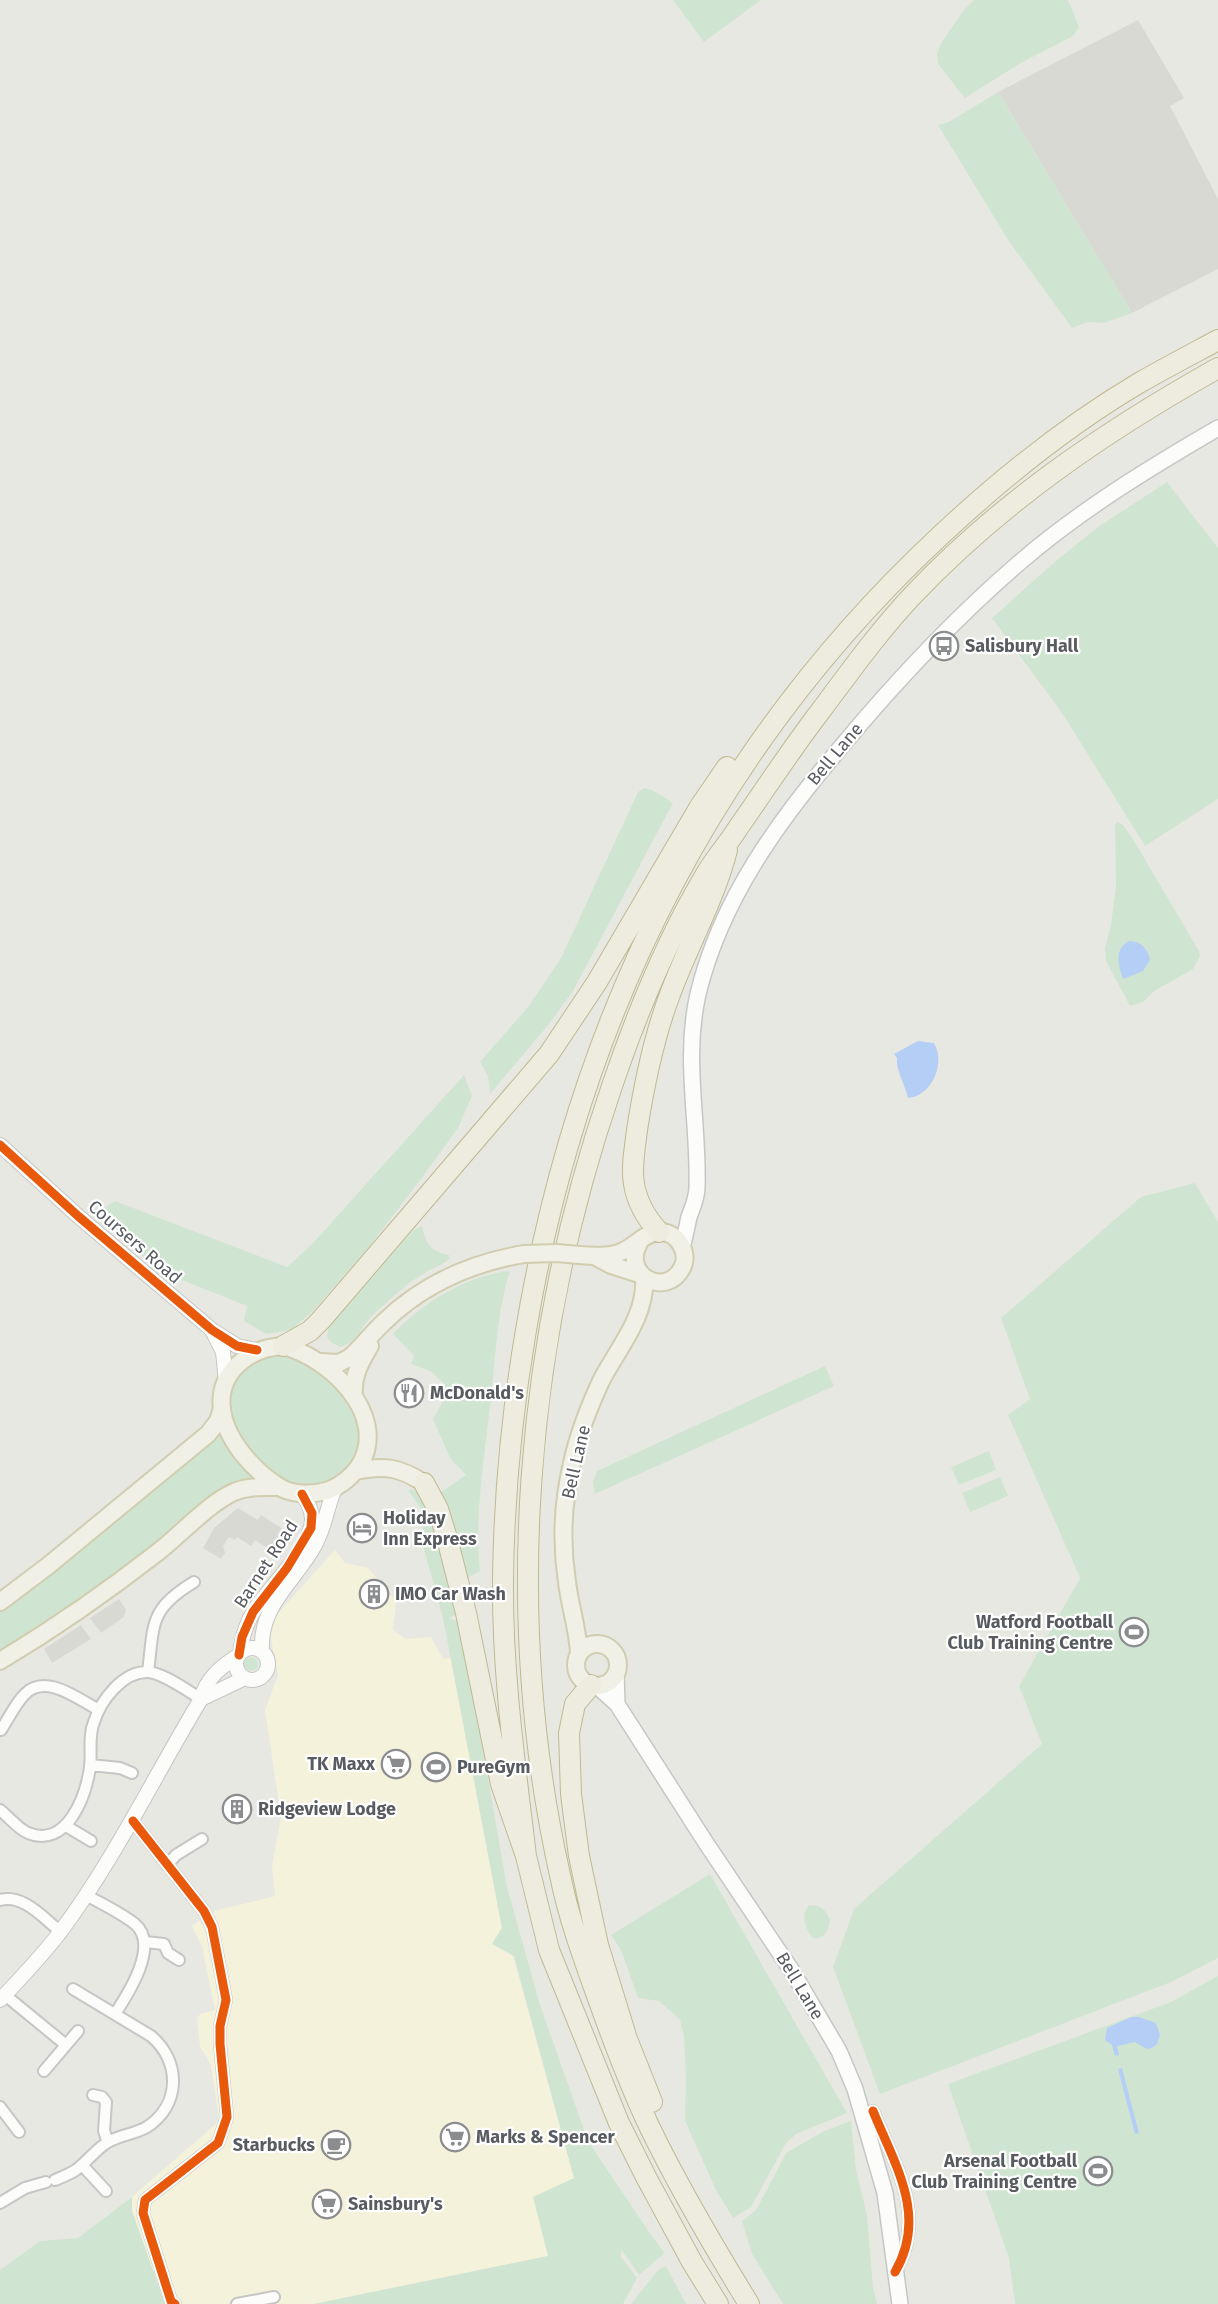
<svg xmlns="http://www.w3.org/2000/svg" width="1218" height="2304" font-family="'Fira Sans',sans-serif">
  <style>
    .commercial { fill: #f4f2da }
    .industrial { fill: #d9d9d4 }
    .green { fill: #d0e5d1 }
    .water { fill: #b4cef5 }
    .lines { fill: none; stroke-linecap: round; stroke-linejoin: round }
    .minor-casing { stroke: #c5c6c5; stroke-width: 14 }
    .tertiary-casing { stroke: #c5c6c5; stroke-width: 16 }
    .secondary-casing { stroke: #c5c7c6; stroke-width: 18 }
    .primary-casing { stroke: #d0cdb0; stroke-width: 20 }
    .motorway-casing { stroke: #bfb991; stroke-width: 22 }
    .minor { stroke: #fcfcfb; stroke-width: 10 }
    .tertiary { stroke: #fcfcfb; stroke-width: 14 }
    .secondary { stroke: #fcfcfb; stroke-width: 15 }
    .primary { stroke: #f0f0e6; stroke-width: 16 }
    .motorway { stroke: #edecdf; stroke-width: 20 }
    .primary-bridge-casing { stroke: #d0cdb0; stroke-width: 20; stroke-linecap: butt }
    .primary-bridge { stroke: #f0f0e6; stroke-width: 16 }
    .cycleway-casing { stroke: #fff; stroke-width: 13 }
    .cycleway { stroke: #e8590c; stroke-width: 9 }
    .labels { text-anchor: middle; stroke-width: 4.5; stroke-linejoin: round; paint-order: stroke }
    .poi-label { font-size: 18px; font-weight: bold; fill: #585b60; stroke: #fff; text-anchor: start }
    .street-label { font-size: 18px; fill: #585b60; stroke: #fff }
  </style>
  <rect width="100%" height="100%" fill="#e8e8e3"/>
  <path class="commercial" d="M335,1550L345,1563L368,1568L384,1586L396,1603L393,1630L406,1639L431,1637L443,1659L451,1658L502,1928L492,1944L513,1956L574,2178L548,2256L314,2304H165L132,2211V2197L219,2121L211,2065L200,2046L197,2019L200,2014L215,2010L202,1946L192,1926L214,1911L275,1896L272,1866L281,1817L265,1710L278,1675L271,1639L272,1620Z"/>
  <path class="industrial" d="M1138,20L1184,98L1170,106L1218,199V269L1132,313L998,92Z
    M238,1508L258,1520L261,1515L289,1533L278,1555L255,1540L251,1546L237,1537L235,1540L229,1537L223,1546L225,1553L221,1559L203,1548L214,1528Z
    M119,1599L126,1610L124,1617L101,1633L90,1618Z
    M81,1625L91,1639L52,1663L44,1649Z"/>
  <path class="green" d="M673,0H761L704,42Z
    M974,0H1068L1079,27L1073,36L1019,64L965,98L938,64L937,53L941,43L963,11Z
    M998,92L1132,313L1104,323L1088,322L1072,328L1008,240L938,125L949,122Z
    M1167,482L1218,548V799L1145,846L1062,713L992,618L1057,560L1098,527Z
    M644,788L652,790L673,803L573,991L550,1023L490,1094L488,1076L480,1062L528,1007L561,958L638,792Z
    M1117,822L1123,825L1133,839L1199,951L1200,956L1193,969L1154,991L1143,1002L1130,1006L1106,961L1105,948L1111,925L1116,886L1115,825Z
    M464,1075L472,1096L458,1128L421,1179L369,1247L312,1312L291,1330L266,1334L244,1321L247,1306L162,1272L94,1215L115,1201L287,1267L313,1243Z
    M1195,1183L1218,1222V1958L1171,1982L880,2094L833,1967L854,1909L1042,1744L1019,1686L1080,1578L1008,1415L1030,1399L1001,1318L1141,1197Z
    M422,1226C426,1244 430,1251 449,1255L450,1259C442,1265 433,1268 425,1273C406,1284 389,1300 373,1315C361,1327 358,1342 340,1347L332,1343L327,1337L329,1324L363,1282L414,1230Z
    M510,1271C497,1311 496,1355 491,1398C485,1455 474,1514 480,1571L465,1579L438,1494L466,1475L450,1458L433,1419L442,1403L444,1383L430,1371L411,1364L414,1356L393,1334C422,1303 467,1275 510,1271Z
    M274,1353L295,1355L331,1379L357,1413L361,1448L350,1467L333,1481L308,1487L288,1483L277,1477L264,1466L235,1432L227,1401L232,1382L247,1364Z
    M825,1366L834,1386L595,1494L593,1482L597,1471Z
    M218,1431L234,1455L257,1479L0,1654V1607Z
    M989,1451L996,1470L959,1485L951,1467Z
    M1000,1477L1008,1496L970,1512L962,1493Z
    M412,1489L424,1495L460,1612L450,1618L461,1623L507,1887L540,2005L588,2141L651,2235L665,2253L639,2275L621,2249V2257L637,2278L623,2304H314L548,2256L533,2197L574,2178L514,1956L492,1944L502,1928L443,1618L423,1546L422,1510L408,1490Z
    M244 1664a7 7 0 1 1 14 0a7 7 0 1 1-14 0Z
    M710,1874L847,2113L796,2134L786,2143L751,2207L733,2218L716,2190L685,2121L686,2078L684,2036L680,2020L659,2001L638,1998L621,1950L611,1935Z
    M809,1905C820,1905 826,1909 830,1920C829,1929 825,1940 813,1938C805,1929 800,1914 809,1905Z
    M1218,1976V2304H1015L1009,2258L948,2084L1171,2002Z
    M851,2121L856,2170L867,2215L873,2287L877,2304H783L752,2254L742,2221L756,2210L786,2153L824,2131Z
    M132,2197V2211L165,2304H0V2270L40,2241L78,2238Z
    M666,2266L686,2304H631L658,2270Z"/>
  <path class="water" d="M1129,941C1141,941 1148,949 1150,960L1143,971L1123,979C1118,965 1114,949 1129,941Z
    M918,1041L934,1043C946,1063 932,1096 908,1098C906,1087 895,1068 897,1058L894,1054Z
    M1131,2017H1139L1156,2023L1160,2035L1157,2044C1148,2053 1144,2047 1135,2042L1117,2046L1119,2055L1115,2056L1112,2045L1105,2040L1107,2028Z
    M1122,2068L1139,2133L1135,2134L1118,2069Z"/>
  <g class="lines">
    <g class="minor-casing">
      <path id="minor" d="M148,1672C154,1624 149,1609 194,1582
        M1,1730C9,1718 15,1704 25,1694C46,1673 78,1699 99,1710
        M90,1765L120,1768L132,1773
        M0,1810C9,1817 17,1828 28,1833C67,1849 86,1796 90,1767C92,1752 88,1736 94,1722C101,1700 123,1671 148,1672C163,1673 188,1691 201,1699
        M133,1821L204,1911L212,1927L226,2000L220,2026V2044L227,2117L218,2143L145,2200L143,2213L171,2301L175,2304
        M66,1826L91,1841
        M167,1865L176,1855L202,1839
        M86,1895C102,1904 121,1913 135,1924C160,1945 128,1994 115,2014
        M0,1900C24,1894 43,1918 60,1931
        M145,1942L164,1944L168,1953L179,1960
        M5,1995L66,2045
        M44,2071L78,2031
        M93,2095L102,2097L106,2102L104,2131L108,2142
        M0,2107L19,2132
        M873,2111C895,2165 928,2216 895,2272
        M82,2165L106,2191
        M55,2180C62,2177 70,2174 76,2170C87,2162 96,2149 108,2142C120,2135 135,2134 147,2127C181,2105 181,2061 151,2036L73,1989
        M0,2203L25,2188L46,2182
        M237,2304L274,2297"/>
    </g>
    <g class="tertiary-casing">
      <path id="tertiary" d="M0,1145L78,1216L212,1330L237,1346L257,1350
        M212,1330L223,1352L226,1382
        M236 1664a16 16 0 1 1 32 0a16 16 0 1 1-32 0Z
        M262,1651C259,1605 295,1582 315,1545C325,1527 327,1507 335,1488
        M240,1653C242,1637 246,1623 255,1609C270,1587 312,1546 312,1519C312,1510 308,1502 302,1494
        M201,1699L245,1678
        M0,2000C21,1978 42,1956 61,1931C115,1858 154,1777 201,1699C206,1678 222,1666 239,1655"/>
    </g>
    <g class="secondary-casing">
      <path id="secondary" d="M682,1247C685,1237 687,1226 689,1217C693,1206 697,1198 697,1187C699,1121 683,1060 698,994C721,899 779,820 841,747C896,681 954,619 1019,563C1079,511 1149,468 1218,428
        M616,1673L617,1704
        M597,1686L617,1704L706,1843L792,1971L839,2051L855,2089L885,2193L900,2304"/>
    </g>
    <g class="primary-casing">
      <path id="primary" d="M579,1255C591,1256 603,1257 615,1254C632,1251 643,1232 660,1232C678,1232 690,1253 682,1268C666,1299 621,1275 639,1243
        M596,1257L611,1265L642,1275
        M283,1346C328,1357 388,1413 361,1463C354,1475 340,1487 326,1491C311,1495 291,1495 278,1486C253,1470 226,1440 222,1410C217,1372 249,1348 283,1346Z
        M321,1362L339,1363L349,1358C362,1347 372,1333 384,1322C423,1284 471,1263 524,1254
        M354,1397C352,1376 360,1363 370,1346
        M356,1471C384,1465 399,1467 424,1483
        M0,1602L49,1565L208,1434L218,1421L222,1408
        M576 1665a21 21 0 1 1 42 0a21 21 0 1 1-42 0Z
        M579,1654C578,1629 570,1607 567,1582C561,1543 563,1501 572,1463C578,1435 589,1407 601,1381C618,1348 647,1316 644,1277
        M0,1661C55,1628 108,1591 158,1552C180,1535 209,1503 234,1492C248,1486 263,1487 279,1487"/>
    </g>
    <g class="motorway-casing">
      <path id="motorway" d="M659,1232C647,1219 637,1202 634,1184C631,1167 635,1148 637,1130C644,1085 653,1040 669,997C687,947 714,901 727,850
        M283,1346L310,1331L321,1320L549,1054L597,982L699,808L727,767
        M424,1483L438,1509L447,1538L466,1613L501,1784L526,1856L549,1950L619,2123L646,2177L692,2262L718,2304
        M591,1685L575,1704L569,1733L571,1794L579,1856L598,1945L627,2039L652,2102
        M526,1856C515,1764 502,1672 503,1579C504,1496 512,1412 526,1330C578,1021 710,750 941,535C1001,479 1068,425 1139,383C1165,368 1192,354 1218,340
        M749,2304C714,2247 679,2188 650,2128C629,2084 612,2038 596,1993C582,1954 568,1915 560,1875C502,1615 525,1340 611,1089C636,1015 666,941 706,874C715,858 728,844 738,828C766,788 792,748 822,709C851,670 880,630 913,595C1001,502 1107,430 1218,368"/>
    </g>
    <use href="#minor" class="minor"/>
    <use href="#tertiary" class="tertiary"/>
    <use href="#secondary" class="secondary"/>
    <use href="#primary" class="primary"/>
    <use href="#motorway" class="motorway"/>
    <g class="primary-bridge-casing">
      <path id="primary-bridge" d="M524,1254L557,1253L579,1255"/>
    </g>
    <use href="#primary-bridge" class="primary-bridge"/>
    <g class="cycleway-casing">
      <path id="cycleway" d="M0,1145L78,1216L212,1330L237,1346L257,1350
        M239,1655L242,1637L253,1612L287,1568L311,1528L312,1513L302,1494
        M133,1821L204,1911L212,1927L226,2000L220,2026V2044L227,2117L218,2143L145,2200L143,2213L171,2301L175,2304
        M873,2111C895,2165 928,2216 895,2272"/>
    </g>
    <use href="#cycleway" class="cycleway"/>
  </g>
  <defs>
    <g id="bus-ring" transform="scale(1.5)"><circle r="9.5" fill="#fff" stroke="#8a8c8e" stroke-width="1.5"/><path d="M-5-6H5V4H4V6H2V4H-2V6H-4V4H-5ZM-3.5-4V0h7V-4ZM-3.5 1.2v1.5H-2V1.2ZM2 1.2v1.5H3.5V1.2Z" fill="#8a8c8e"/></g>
    <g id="restaurant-ring" transform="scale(1.5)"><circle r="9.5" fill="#fff" stroke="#8a8c8e" stroke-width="1.5"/><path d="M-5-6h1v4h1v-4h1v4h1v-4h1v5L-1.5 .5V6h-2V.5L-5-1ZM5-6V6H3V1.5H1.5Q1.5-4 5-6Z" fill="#8a8c8e"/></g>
    <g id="hotel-ring" transform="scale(1.5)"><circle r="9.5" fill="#fff" stroke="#8a8c8e" stroke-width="1.5"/><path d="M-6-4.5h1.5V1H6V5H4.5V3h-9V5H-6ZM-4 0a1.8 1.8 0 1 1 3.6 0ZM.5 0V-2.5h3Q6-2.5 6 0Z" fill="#8a8c8e"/></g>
    <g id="building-ring" transform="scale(1.5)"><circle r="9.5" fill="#fff" stroke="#8a8c8e" stroke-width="1.5"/><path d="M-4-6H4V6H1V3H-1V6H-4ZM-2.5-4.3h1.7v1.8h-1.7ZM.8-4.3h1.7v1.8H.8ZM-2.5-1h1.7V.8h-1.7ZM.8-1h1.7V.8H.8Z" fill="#8a8c8e"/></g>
    <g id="stadium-ring" transform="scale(1.5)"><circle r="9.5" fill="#fff" stroke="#8a8c8e" stroke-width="1.5"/><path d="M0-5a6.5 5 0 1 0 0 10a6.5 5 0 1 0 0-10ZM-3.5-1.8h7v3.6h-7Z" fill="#8a8c8e"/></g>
    <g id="supermarket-ring" transform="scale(1.5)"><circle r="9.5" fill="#fff" stroke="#8a8c8e" stroke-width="1.5"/><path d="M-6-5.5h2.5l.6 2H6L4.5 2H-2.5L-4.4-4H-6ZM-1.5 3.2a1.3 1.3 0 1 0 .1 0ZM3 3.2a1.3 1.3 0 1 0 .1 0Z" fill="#8a8c8e"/></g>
    <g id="cafe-ring" transform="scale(1.5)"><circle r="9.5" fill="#fff" stroke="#8a8c8e" stroke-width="1.5"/><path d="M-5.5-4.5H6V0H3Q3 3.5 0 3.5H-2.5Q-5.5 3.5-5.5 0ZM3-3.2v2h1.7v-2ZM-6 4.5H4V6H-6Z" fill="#8a8c8e"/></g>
  </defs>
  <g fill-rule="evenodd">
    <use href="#bus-ring" x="944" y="646"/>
    <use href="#restaurant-ring" x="409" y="1393"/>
    <use href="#hotel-ring" x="362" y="1528"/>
    <use href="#building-ring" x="374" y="1594"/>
    <use href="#stadium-ring" x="1134" y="1632"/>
    <use href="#supermarket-ring" x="396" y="1764"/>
    <use href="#stadium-ring" x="436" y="1767"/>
    <use href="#building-ring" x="237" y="1809"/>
    <use href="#supermarket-ring" x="455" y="2137"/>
    <use href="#cafe-ring" x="336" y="2145"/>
    <use href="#stadium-ring" x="1098" y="2171"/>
    <use href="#supermarket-ring" x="327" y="2204"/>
  </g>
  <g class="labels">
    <g class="poi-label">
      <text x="965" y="652">Salisbury Hall</text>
      <text x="430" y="1399">McDonald's</text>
      <text x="383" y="1524">Holiday<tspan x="383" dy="21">Inn Express</tspan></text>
      <text x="395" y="1600">IMO Car Wash</text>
      <text x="1113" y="1628" text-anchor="end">Watford Football<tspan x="1113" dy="21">Club Training Centre</tspan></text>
      <text x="375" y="1770" text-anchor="end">TK Maxx</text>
      <text x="457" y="1773">PureGym</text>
      <text x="258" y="1815">Ridgeview Lodge</text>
      <text x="476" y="2143">Marks &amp; Spencer</text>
      <text x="315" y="2151" text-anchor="end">Starbucks</text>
      <text x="1077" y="2167" text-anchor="end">Arsenal Football<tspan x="1077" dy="21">Club Training Centre</tspan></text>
      <text x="348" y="2210">Sainsbury's</text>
    </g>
    <g class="street-label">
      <text transform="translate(835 754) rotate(-50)" y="6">Bell Lane</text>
      <text transform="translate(135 1242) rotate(41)" y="6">Coursers Road</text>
      <text transform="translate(576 1462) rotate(-77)" y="6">Bell Lane</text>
      <text transform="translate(266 1564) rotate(-57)" y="6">Barnet Road</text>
      <text transform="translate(800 1986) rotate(59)" y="6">Bell Lane</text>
    </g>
  </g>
</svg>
